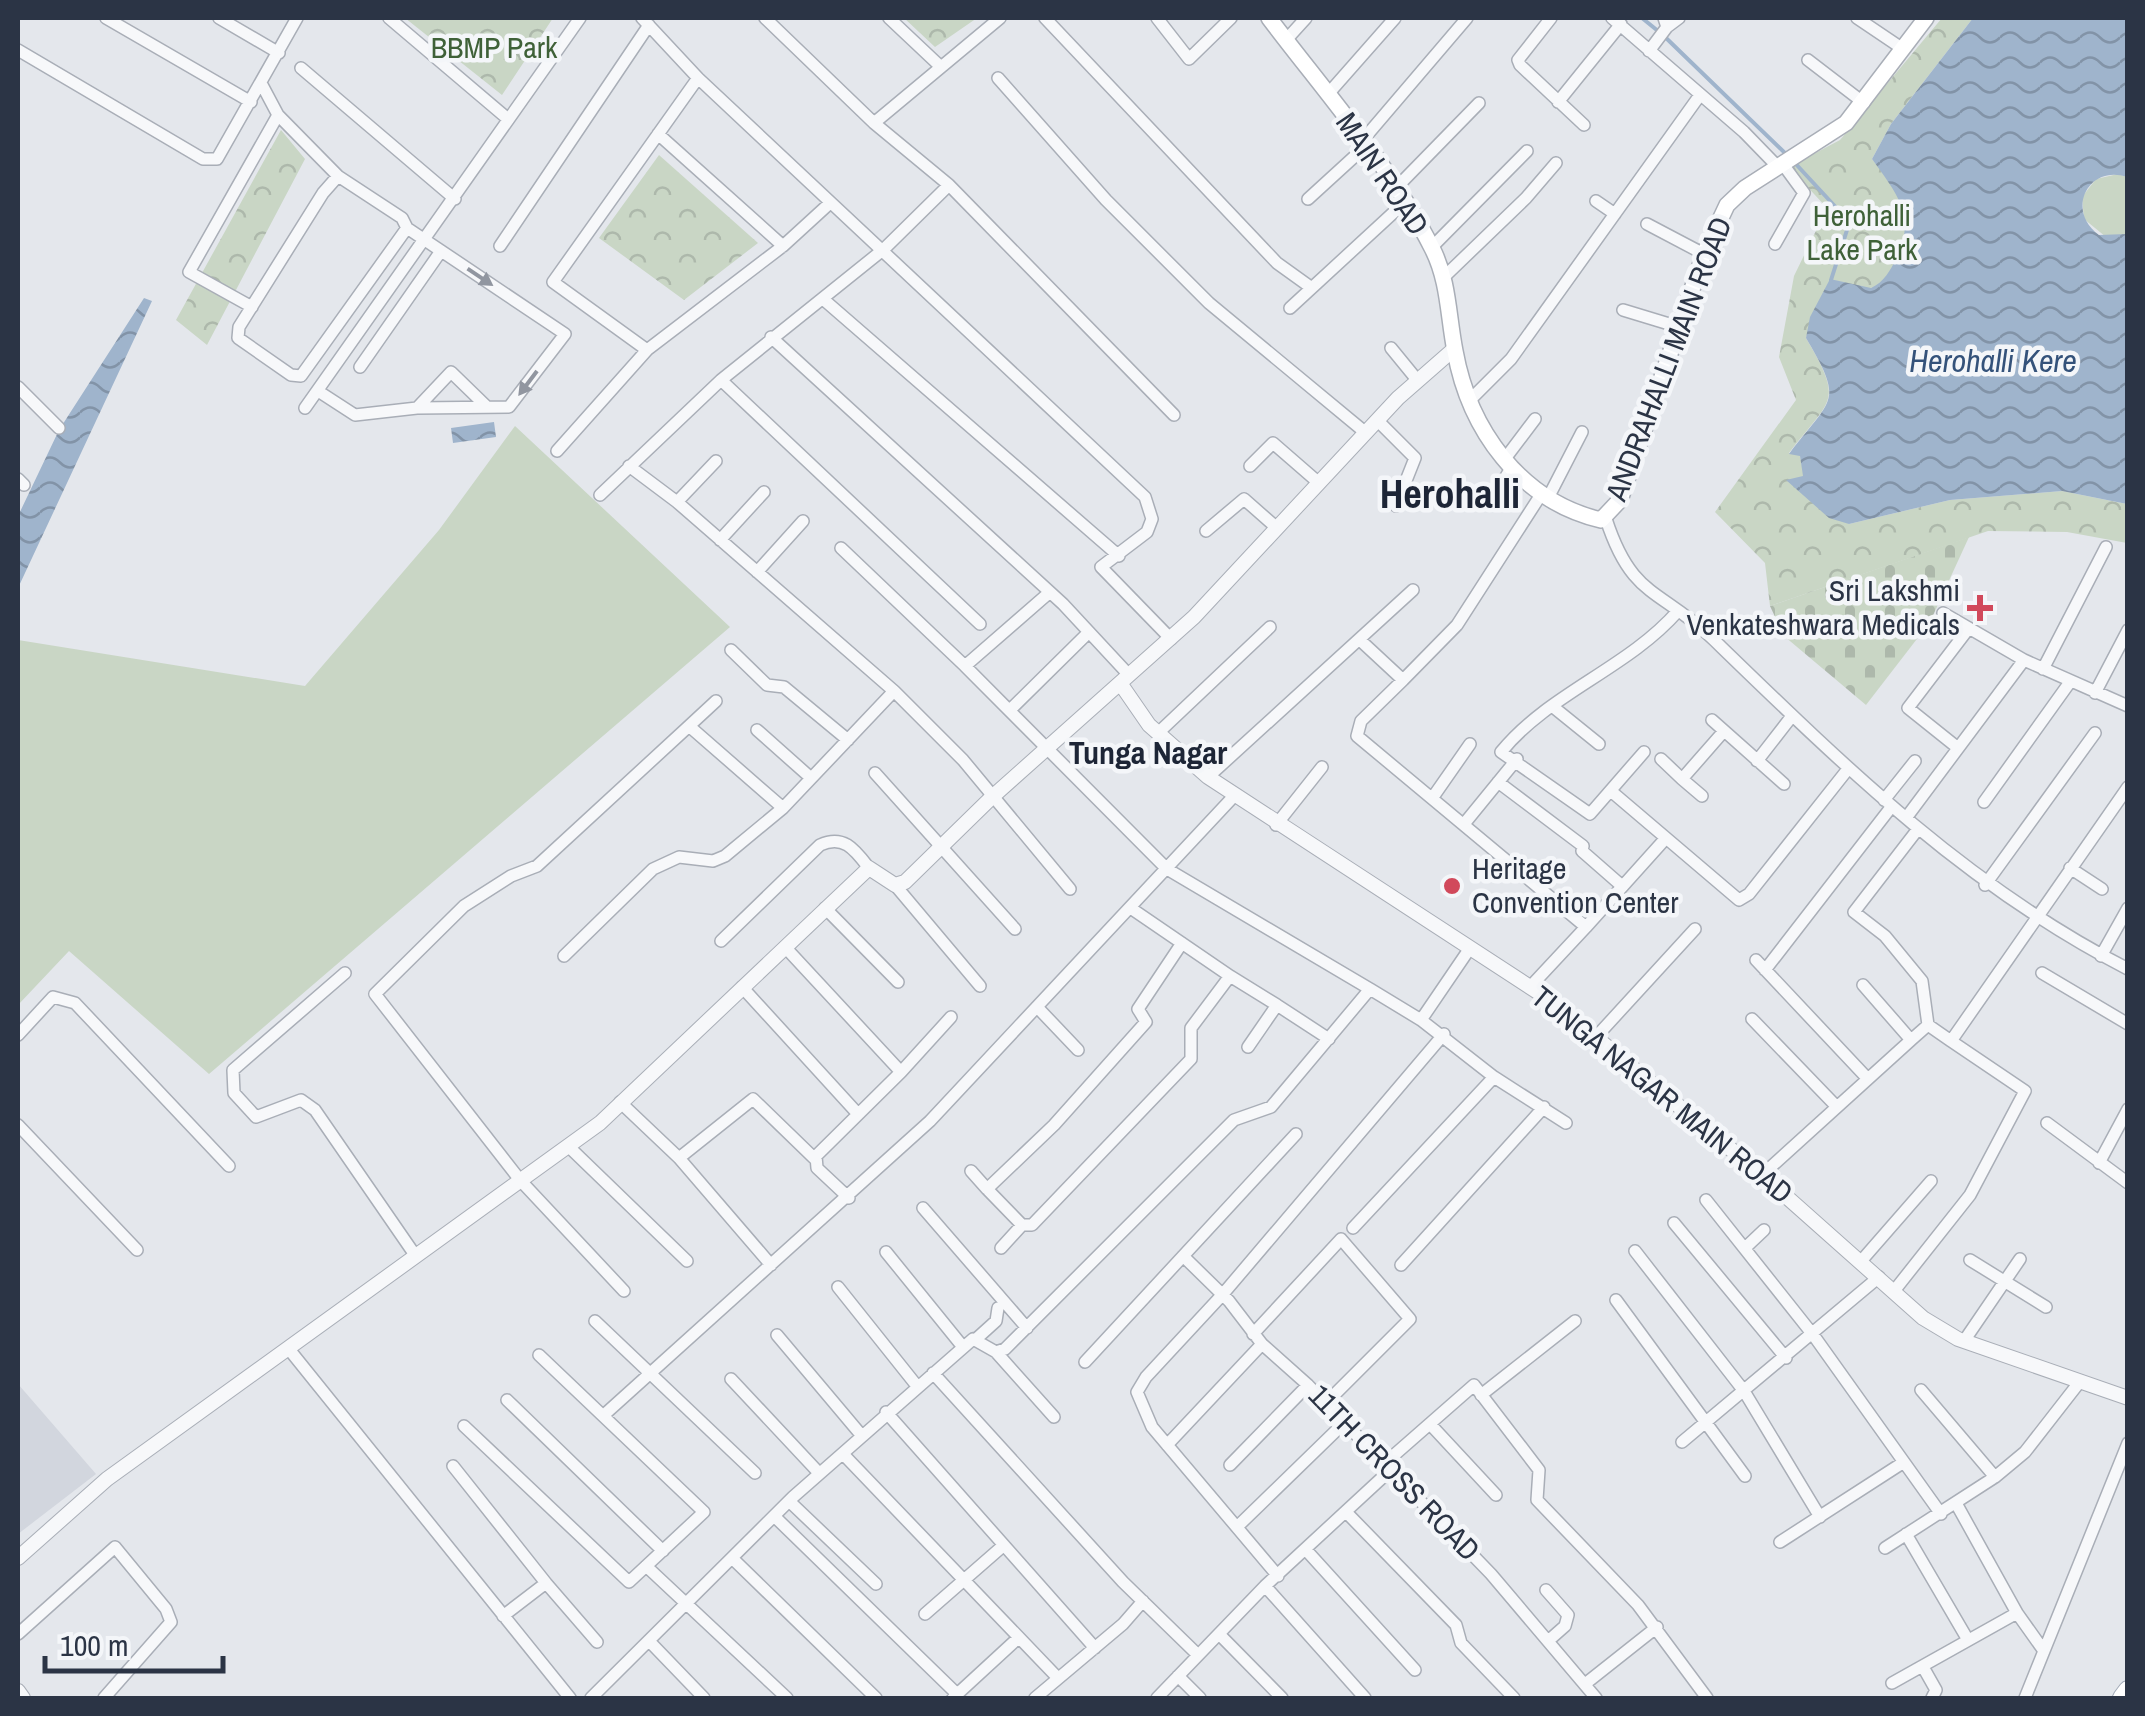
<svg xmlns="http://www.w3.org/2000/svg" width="2145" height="1716" font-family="'Archivo Narrow',sans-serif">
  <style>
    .built { fill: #d2d6de }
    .green { fill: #c9d6c5 }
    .cemetery { fill: url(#cemetery-stones) }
    .park { fill: url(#park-crowns) }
    .water { fill: url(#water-waves) }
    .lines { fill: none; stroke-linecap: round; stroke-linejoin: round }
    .stream { stroke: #9fb4cc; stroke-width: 4 }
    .minor-casing { stroke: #a9aeb7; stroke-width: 14 }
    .tertiary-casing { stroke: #a9aeb7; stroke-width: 16 }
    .secondary-casing { stroke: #a9aeb7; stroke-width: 18 }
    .primary-casing { stroke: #a3abb8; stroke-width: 20 }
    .minor { stroke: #f7f8fa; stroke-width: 11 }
    .tertiary { stroke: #f7f8fa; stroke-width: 14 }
    .secondary { stroke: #fff; stroke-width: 15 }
    .primary { stroke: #fff; stroke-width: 18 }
    .oneway { fill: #9196a0 }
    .poi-dot { fill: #d1495b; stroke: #f4f6f9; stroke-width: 4 }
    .labels { text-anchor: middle; stroke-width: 9; stroke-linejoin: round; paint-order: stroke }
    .park-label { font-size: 30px; fill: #3f6138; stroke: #f4f6f9 }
    .street-label { font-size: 30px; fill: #2b3445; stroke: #f4f6f9 }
    .poi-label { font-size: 30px; fill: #2b3445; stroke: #f4f6f9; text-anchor: end }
    .water-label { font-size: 32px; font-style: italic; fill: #34527a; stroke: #f4f6f9 }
    .neighbourhood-label { font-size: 32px; font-weight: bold; fill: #1d2536; stroke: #f4f6f9 }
    .district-label { font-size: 40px; font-weight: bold; fill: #1d2536; stroke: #f4f6f9 }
  </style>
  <defs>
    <pattern id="cemetery-stones" width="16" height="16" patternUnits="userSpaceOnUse" patternTransform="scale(2.5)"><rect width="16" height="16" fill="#c9d6c5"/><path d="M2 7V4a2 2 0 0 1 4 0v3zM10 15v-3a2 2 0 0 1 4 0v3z" fill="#adb8ab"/></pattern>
    <pattern id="park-crowns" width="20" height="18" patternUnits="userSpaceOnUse" patternTransform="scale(2.5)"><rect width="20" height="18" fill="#c9d6c5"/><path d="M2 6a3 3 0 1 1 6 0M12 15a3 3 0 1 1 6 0" fill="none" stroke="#adb8ab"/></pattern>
    <pattern id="water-waves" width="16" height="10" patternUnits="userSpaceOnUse" patternTransform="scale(2.5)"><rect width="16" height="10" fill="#9fb4cc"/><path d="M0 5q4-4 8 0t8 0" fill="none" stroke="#8293a7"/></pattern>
  </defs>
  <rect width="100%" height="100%" fill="#e4e7ec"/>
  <path class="built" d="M18,1384L96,1474L18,1534Z"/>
  <path class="green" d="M2118,174L2127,177V234L2106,237L2084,219L2082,197L2096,179Z
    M515,426L730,627L209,1074L69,951L18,1005V640L305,686L439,530Z"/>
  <path class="cemetery" d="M1969,537L1930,622L1866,705L1784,636L1770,606Z"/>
  <path class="park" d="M405,18H553L502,95Z
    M904,18H977L935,47Z
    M1942,18H1973L1891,124L1872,159C1883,173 1897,189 1904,206C1912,226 1895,286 1870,288C1858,289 1842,282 1831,280L1806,338C1844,403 1832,397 1789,453L1800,455L1804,477L1788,480L1849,524L1950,500L2062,491L2127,504V543L2067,532L1988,531L1770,606L1765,563L1715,512L1796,400L1779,357L1794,276L1827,208L1789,167L1840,140Z
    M281,130L305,159L207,345L176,320Z
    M659,155L758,243L684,300L599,238Z"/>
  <path class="water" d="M1973,18H2127V177C2088,164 2065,211 2099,235L2127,234V504L2062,491L1950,500L1849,524L1829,518L1786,480L1803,476L1800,456L1789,454C1832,397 1845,404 1806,338L1810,317L1830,279L1871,288C1884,282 1890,271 1896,259C1917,216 1897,194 1872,159L1891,124Z
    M144,298L152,301L18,588V516L59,430Z
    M494,422L496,437L453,443L451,428Z"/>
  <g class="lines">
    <path class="stream" d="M1642,18L1658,31
      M1665,37L1787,155
      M1794,162L1843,215L1847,230L1831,280"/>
    <g class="minor-casing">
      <path id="minor" d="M106,18L251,102
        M219,18L279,53
        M389,18L508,119
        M642,18L698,78L1145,497L1152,519L1147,532L1101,567L1171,639
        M765,18L874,123L949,185L1174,415
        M889,18L941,67
        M1045,18L1277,263L1309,286
        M1157,18L1189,59L1231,18
        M1551,18L1518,60L1520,65L1584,125
        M1612,18L1744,132L1777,166
        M1857,18L1903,49
        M1667,27L1679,18
        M1286,40L1306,18
        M18,50L203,159H217L297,18
        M1649,51L1667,27L1664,18
        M1808,60L1864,103
        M301,68L455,199
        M998,78L1106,200L1209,303L1366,433
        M1328,94L1395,18
        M1558,102L1621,24
        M278,115L338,176
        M874,123L1000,18
        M658,134L783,246
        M1362,141L1467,18
        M1396,188L1479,103
        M1308,199L1366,146
        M1596,201L1615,214
        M1647,224L1704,254
        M1775,244L1804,193L1782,163
        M500,246L649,25
        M1432,247L1527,151
        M1445,276L1526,198L1556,163
        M823,299L1119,556
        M252,307L189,272L278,115L261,83
        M1290,308L1405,202
        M1623,310L1679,327
        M771,337L1063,604L1129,675
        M1391,348L1418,381
        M647,350L553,282L698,78
        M360,367L441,251
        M721,380L980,624
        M18,387L59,428
        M318,391L355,415L417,408L509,407L565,334L407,228L301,376L291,375L238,338L239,327L323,193L338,176L402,218L407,228
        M1469,401L1511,359L1700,95
        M305,408L580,18
        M417,408L451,372L486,406
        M1378,421L1415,458L1396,506
        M557,451L647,350L783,246L830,203
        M1504,460L1535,419
        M629,466L677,502L894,691L963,760L1070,889
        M1250,466L1273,443L1319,483
        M18,479L24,485
        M1498,490L1511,468
        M600,495L721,380L884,249L949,185
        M1549,496L1582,432
        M677,502L716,461
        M1606,519C1632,599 1660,588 1713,639C1843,765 1966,886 2128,969
        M1206,531L1244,499L1277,528
        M720,540L764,492
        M841,548L965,666
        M757,572L803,521
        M1050,592L965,666L1167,869L1370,989
        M1943,613L2024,660L2128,706
        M1361,641L1403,680L1361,721L1357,736L1586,927L1530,987
        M731,650L767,685L784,687L848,740
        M2043,669L2106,547
        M1403,680L1457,625L1542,493
        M2095,693L2128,630
        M1552,706L1599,744
        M1011,709L1089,632
        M1712,720L1784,784
        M689,726L716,701
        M757,730L811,778
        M1158,733L1270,627
        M1958,748L1908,708L1969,628
        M1644,752L1590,814L1501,752C1549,693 1627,669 1678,611
        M1661,759L1682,779
        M1757,761L1792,716
        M875,773L1015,929
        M1208,777L1413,590
        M1498,782L1583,846L1582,851L1622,886
        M1612,792L1739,900L1749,894L1848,769
        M1702,796L1682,779L1724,731
        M1433,797L1470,744
        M1884,800L1915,761
        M1984,802L2070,682
        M1906,818L2024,660
        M1464,824L1517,759
        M1276,825L1322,767
        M1918,829L1854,912L1885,936L1922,981L1928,1025
        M2070,868L2102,889
        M895,885L980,986
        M1985,885L2095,733
        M825,908L898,982
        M1586,927L1666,838
        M721,941L820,845C844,834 855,850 869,868
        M785,947L901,1072L816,1156L817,1168L849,1198
        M564,956L653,869L679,857L713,861L725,856L783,808
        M2101,956L2128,908
        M1756,960L1868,1079
        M1765,970L1892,806
        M345,973L233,1070L234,1093L256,1117L301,1100L315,1110L415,1255
        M2042,973L2128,1024
        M1230,976L1277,1005
        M742,987L858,1114
        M1038,1008L1078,1050
        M1752,1019L1837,1107
        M1421,1020L1494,1077L1566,1123
        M18,1035L53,997L75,1003L229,1166
        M1596,1037L1695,929
        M1911,1040L1928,1025L1951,1041L2128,787
        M1248,1047L1277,1005L1329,1039
        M901,1072L951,1017
        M620,1102L679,1158L771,1265
        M2047,1123L2128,1183
        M18,1125L137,1250
        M568,1146L687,1261
        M679,1158L753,1099L816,1160
        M2099,1163L2128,1109
        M971,1171L987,1189
        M1762,1175L1911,1040L1863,985
        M1706,1200L1814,1336L1941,1514
        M923,1208L1027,1328
        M1674,1223L1786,1358
        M1022,1225L987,1189L1054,1125L1146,1022L1138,1009L1182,943
        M1353,1228L1494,1077
        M1001,1248L1022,1225H1032L1191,1059V1028L1230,976L1132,909
        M1745,1248L1764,1230
        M1635,1251L1744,1391L1820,1517
        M886,1252L963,1347
        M1183,1256L1229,1301L1262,1344L1308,1385L1491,1574L1596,1698
        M1862,1260L1931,1181
        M1970,1260L2046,1307
        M1401,1265L1544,1107
        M838,1287L917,1386
        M624,1291L520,1180L375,994L464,906L511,876L537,866L689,726L783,808L894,691
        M1894,1291L1970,1195L2025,1091L1951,1041
        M1616,1300L1745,1476
        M595,1321L755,1473
        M1253,1334L1341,1239L1410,1319L1326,1403
        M777,1335L862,1436
        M975,1340L996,1321L998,1308
        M1964,1341L2020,1259
        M288,1348L570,1698
        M996,1352L1054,1417
        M1085,1362L1296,1134
        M933,1373L1123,1582L1198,1655
        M731,1379L819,1473
        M1921,1390L1995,1477
        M1481,1395L1575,1321
        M507,1400L663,1551
        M886,1412L1095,1648
        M605,1414L930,1121L1234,796
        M1430,1424L1496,1495
        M464,1426L629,1582L704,1512L539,1355
        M1682,1442L1879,1277
        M1167,1445L1262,1344
        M843,1454L1056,1676
        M1230,1465L1308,1385
        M453,1466L546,1583L503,1616
        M789,1501L876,1584
        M1957,1505L2017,1613
        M1346,1512L1456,1625L1461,1643L1514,1698
        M774,1516L957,1694
        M1237,1527L1345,1422
        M1906,1534L1968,1640
        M1780,1542L1904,1462
        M1885,1548L1995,1477L2025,1452L2078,1384
        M1307,1551L1415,1670
        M733,1559L876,1698
        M646,1566L787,1698
        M1278,1576L1152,1427L1137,1392L1146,1377L1223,1294L1444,1034
        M546,1583L597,1642
        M1265,1586L1365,1698
        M1546,1590L1568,1615L1565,1626L1548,1641
        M925,1614L1004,1545
        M18,1634L115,1547L166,1609L171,1622L104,1698
        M1219,1634L1282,1698
        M650,1642L704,1698
        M1923,1667L1936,1690L1932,1698
        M1178,1676L1200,1698
        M1892,1683L2017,1613L2044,1651
        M1585,1684L1657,1627
        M591,1698L793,1497L973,1339L996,1352L1005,1349L1234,1120L1271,1107L1370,989L1421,1020L1468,951
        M953,1698L1016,1640
        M1035,1698L1123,1624L1143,1601
        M1157,1698L1265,1586L1384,1476L1385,1463L1474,1385L1539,1470L1537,1500L1638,1605L1707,1698
        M2025,1698L2128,1443"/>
    </g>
    <g class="tertiary-casing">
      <path id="tertiary" d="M1120,683L1149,725L1208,777L1553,1002L1762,1175L1923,1318L1958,1339L2128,1398
        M18,1558L107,1479L600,1123L869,868L895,885L905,882L991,798L1194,617L1398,398L1454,349
        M18,1691L23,1698"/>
    </g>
    <g class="secondary-casing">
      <path id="secondary" d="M1269,18C1325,92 1390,165 1432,248C1449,281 1448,316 1455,351C1469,429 1520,501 1601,520L1620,500L1704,254L1727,205L1745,188L1846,123L1926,18"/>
    </g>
    <g class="primary-casing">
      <path id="primary" d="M2122,1698L2128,1690"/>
    </g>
    <use href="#minor" class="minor"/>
    <use href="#tertiary" class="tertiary"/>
    <use href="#secondary" class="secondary"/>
    <use href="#primary" class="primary"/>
  </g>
  <defs><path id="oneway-solid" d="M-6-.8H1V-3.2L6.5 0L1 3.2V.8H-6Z" transform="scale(2.5)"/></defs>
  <g class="oneway">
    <use href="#oneway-solid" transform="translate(480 277) rotate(34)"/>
    <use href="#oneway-solid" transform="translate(528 383) rotate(127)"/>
  </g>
  <g class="poi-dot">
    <path d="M1975 593h10v10h10v10h-10v10h-10v-10h-10v-10h10z"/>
    <circle cx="1452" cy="886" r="10"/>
  </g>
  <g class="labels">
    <g class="park-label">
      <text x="494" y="58">BBMP Park</text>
      <text x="1862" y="226">Herohalli<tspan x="1862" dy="34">Lake Park</tspan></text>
    </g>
    <g class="street-label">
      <text transform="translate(1382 174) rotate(56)" y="10">MAIN ROAD</text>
      <text transform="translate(1669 359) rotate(-69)" y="10">ANDRAHALLI MAIN ROAD</text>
      <text transform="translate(1662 1095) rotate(39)" y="10">TUNGA NAGAR MAIN ROAD</text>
      <text transform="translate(1394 1473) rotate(46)" y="10">11TH CROSS ROAD</text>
    </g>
    <g class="poi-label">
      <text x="1960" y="601">Sri Lakshmi<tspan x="1960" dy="34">Venkateshwara Medicals</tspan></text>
      <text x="1472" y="879" text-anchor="start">Heritage<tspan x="1472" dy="34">Convention Center</tspan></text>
    </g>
    <g class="water-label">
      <text x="1993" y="372">Herohalli Kere</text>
    </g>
    <g class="neighbourhood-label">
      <text x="1148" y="764">Tunga Nagar</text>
    </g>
    <g class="district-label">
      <text x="1450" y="508">Herohalli</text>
    </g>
  </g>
  <rect width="2145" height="1716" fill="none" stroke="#2b3445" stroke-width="40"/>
  <path d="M45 1656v15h178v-15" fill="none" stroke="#2b3445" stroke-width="5"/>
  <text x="60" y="1656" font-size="30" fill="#2b3445" stroke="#f4f6f9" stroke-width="8" paint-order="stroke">100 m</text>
</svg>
